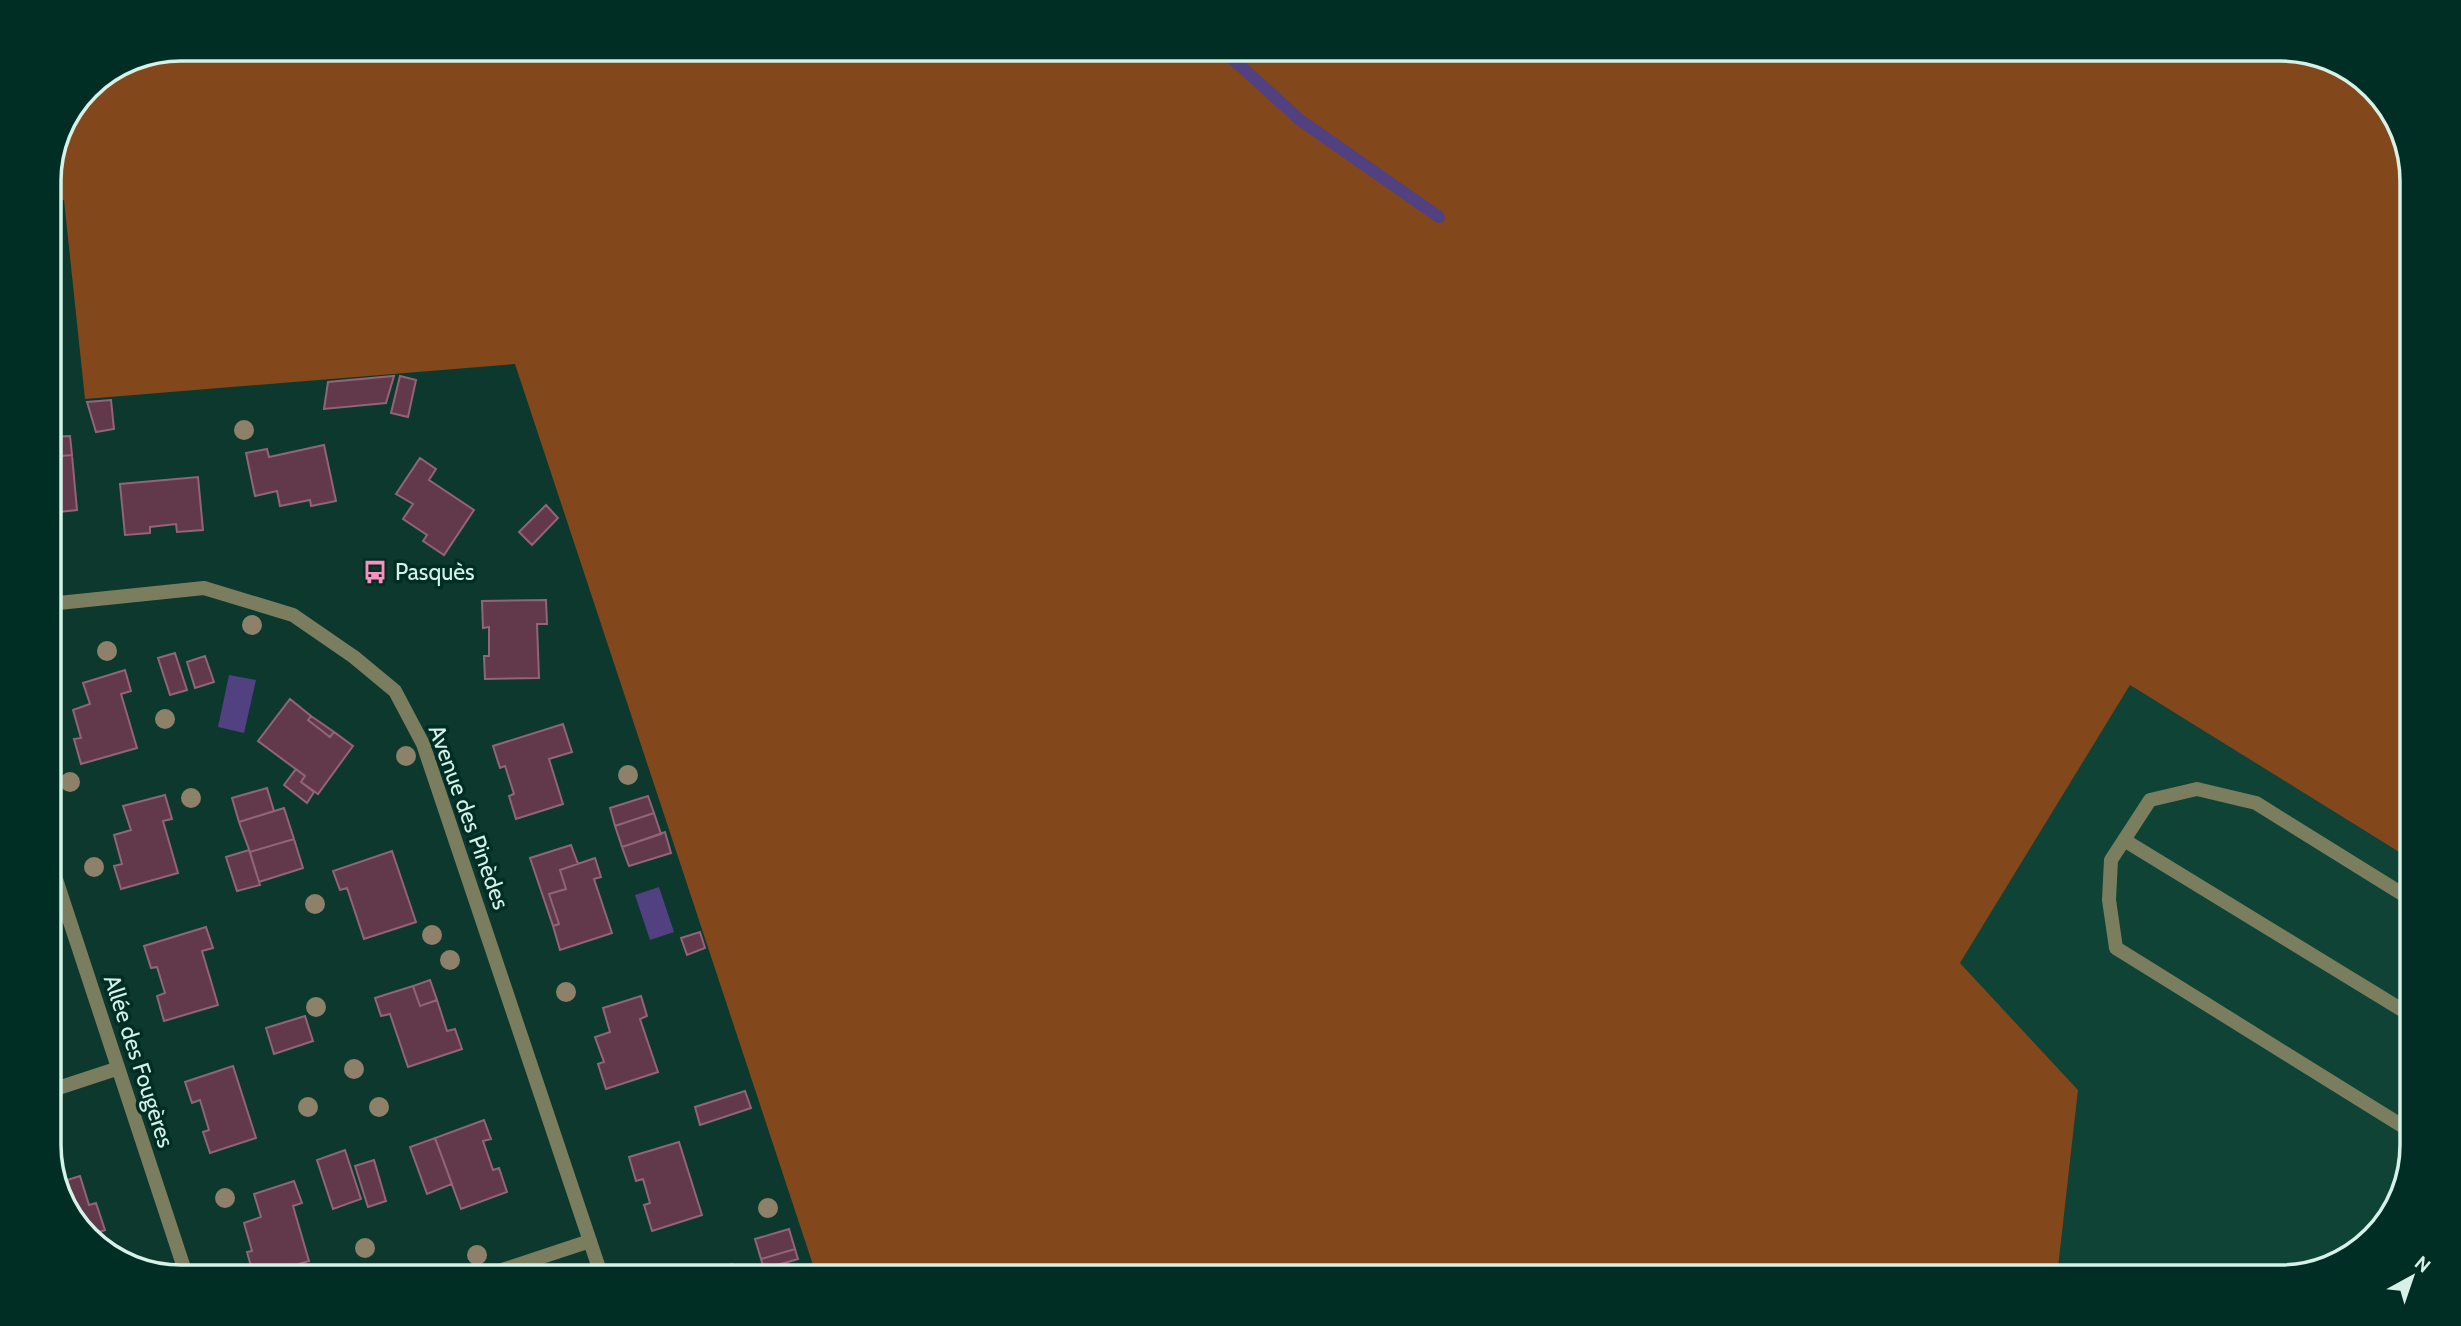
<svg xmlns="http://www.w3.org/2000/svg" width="2461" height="1326" font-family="Cabin,sans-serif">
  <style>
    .built { fill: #0e4336 }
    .green { fill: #83471c }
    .water { fill: #514181 }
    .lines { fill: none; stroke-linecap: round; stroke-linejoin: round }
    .stream { stroke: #514181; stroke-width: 12 }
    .building { fill: #62394b; stroke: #916476; stroke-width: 2 }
    .lane { stroke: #7a7e5e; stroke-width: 14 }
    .street { stroke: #7a7e5e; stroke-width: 14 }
    .tree { fill: #8d8169 }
    .labels { text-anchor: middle; stroke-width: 7; stroke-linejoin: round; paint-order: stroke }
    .poi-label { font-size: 23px; fill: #d6f2e8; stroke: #012e24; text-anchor: start }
    .street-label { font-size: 23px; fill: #d6f2e8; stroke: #012e24 }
    .rim { fill: none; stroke: #d6f2e8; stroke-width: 3.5 }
  </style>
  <rect width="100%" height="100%" fill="#0d382e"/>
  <path class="built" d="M2130,685L2412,860V1144L2398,1203L2346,1259L2280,1277H2057L2078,1090L1960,963Z"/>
  <path class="green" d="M182,49H2279L2338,63L2390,108L2412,173V860L2130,685L1960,963L2078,1090L2057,1277H817L515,364L85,399L64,200L49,201V173L88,88L131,59Z"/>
  <path class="water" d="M229,675L256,680L244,733L218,727Z
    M659,887L674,932L650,940L635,895Z"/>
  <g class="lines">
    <path class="stream" d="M1057,49L1059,53L1065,49
      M1222,49L1300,120L1439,217"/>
  </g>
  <path class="building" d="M394,376L386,403L324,409L328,382Z
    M400,376L416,380L408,417L391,413Z
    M111,400L114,429L96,432L87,402Z
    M70,436L72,455L49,457V437Z
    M324,445L336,501L311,506L310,500L280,506L277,491L255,496L246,453L267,449L269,457Z
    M72,455L77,510L50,513L49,457Z
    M420,458L436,469L429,480L474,510L444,555L423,541L427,535L403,519L413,504L396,494Z
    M198,477L203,530L177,532L176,524L150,527V533L125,535L120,484Z
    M546,505L558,518L532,545L519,532Z
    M546,600L547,624H537L539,678L485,679L484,656H489V627L483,628L482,601Z
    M175,653L187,690L170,695L158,658Z
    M205,656L214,682L195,688L187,662Z
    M125,670L131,691L121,694L137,748L81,764L74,739L81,738L73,710L90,704L83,683Z
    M290,699L311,716L308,720L330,737L334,732L353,746L318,794L301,782L305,776L258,741Z
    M311,716L334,732L330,737L308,720Z
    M563,724L572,752L549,759L563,804L516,819L509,796L514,794L505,766L500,768L493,746Z
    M296,769L305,776L301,782L314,792L307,803L284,785Z
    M267,788L274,811L239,822L232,798Z
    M165,795L172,819L163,821L178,873L121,889L114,866L122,864L114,835L131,830L123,806Z
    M648,796L654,813L615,826L610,808Z
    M284,808L294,839L250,852L239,822Z
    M654,813L661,834L622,847L615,826Z
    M665,832L671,853L629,866L622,847Z
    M294,839L303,868L259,882L250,852Z
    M571,845L578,864L560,870L566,889L549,894L559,924L553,926L530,858Z
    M249,850L260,885L237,891L226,857Z
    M392,851L416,922L364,939L347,888L340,890L333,871Z
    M595,858L601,877L594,879L612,933L560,950L553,926L559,924L549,894L566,889L560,870Z
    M206,927L213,948L202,951L218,1005L164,1021L157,996L165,993L157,967L151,968L144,946Z
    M700,932L705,948L687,955L681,938Z
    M430,980L437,1000L420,1006L413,986Z
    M413,986L420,1006L437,1000L447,1031L455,1029L462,1049L408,1067L390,1014L381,1016L375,998Z
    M641,996L647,1016L640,1019L658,1072L606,1089L598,1064L604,1062L595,1037L610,1032L603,1008Z
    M305,1016L313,1041L274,1054L266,1028Z
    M233,1066L256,1138L210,1153L203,1132L209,1130L200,1100L192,1103L185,1082Z
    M745,1091L751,1108L700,1125L695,1107Z
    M484,1120L491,1139L483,1141L493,1170L499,1168L507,1192L461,1209L435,1138Z
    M435,1138L452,1184L427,1194L410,1147Z
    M679,1142L702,1215L652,1231L644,1205L650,1203L643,1179L636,1181L629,1157Z
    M345,1150L361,1199L333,1209L317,1160Z
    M374,1160L386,1201L368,1207L355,1166Z
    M57,1161L64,1181L80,1176L89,1205L96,1203L105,1230L90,1235L72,1218L53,1163Z
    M294,1181L302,1203L293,1206L309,1261L254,1277L247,1252L252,1251L244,1223L261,1217L254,1194Z
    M789,1229L795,1249L761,1259L755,1239Z
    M795,1249L798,1259L764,1269L761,1259Z
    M732,1264L736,1277L693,1276Z"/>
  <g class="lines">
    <path class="lane" d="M2124,840L2412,1016
      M2412,900L2256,803L2197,789L2150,800L2111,860L2109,900L2116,948L2412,1132"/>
    <path class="street" d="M49,604L204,588L293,615L354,657L395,691L423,744L602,1277
      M49,858L187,1277
      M49,1091L116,1069
      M481,1277L590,1241"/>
  </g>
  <g class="tree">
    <circle cx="244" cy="430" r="10"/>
    <circle cx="252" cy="625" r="10"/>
    <circle cx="107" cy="651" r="10"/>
    <circle cx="165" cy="719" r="10"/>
    <circle cx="406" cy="756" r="10"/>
    <circle cx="628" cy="775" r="10"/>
    <circle cx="70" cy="782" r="10"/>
    <circle cx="191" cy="798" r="10"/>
    <circle cx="94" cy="867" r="10"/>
    <circle cx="315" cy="904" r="10"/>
    <circle cx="432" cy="935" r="10"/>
    <circle cx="450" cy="960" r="10"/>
    <circle cx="566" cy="992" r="10"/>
    <circle cx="316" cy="1007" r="10"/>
    <circle cx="354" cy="1069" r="10"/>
    <circle cx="308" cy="1107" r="10"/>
    <circle cx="379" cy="1107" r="10"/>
    <circle cx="225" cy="1198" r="10"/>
    <circle cx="768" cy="1208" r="10"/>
    <circle cx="365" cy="1248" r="10"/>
    <circle cx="477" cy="1255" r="10"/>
  </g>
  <defs>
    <g id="bus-bare" transform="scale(1.89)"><path d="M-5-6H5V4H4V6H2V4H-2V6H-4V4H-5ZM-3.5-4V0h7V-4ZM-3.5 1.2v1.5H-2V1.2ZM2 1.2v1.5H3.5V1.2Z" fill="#fd8ec0" stroke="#012e24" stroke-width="2.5" paint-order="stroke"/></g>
  </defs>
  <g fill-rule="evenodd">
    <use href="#bus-bare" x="375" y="572"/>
  </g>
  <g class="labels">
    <g class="poi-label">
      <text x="395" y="580">Pasquès</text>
    </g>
    <g class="street-label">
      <text transform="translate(469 817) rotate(70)" y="8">Avenue des Pinèdes</text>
      <text transform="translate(139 1061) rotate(72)" y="8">Allée des Fougères</text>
    </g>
  </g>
  <path d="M0 0H2461V1326H0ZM181 61H2280A120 120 0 0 1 2400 181V1145A120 120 0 0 1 2280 1265H181A120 120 0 0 1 61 1145V181A120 120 0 0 1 181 61Z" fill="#012e24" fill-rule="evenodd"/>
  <path class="rim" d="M181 61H2280A120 120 0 0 1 2400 181V1145A120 120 0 0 1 2280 1265H181A120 120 0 0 1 61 1145V181A120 120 0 0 1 181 61Z"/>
  <g transform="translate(2412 1277) rotate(40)" stroke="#012e24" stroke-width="5" paint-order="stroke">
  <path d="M0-5L12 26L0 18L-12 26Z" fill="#d6f2e8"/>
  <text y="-10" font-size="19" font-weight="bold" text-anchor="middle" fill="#d6f2e8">N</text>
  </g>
</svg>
